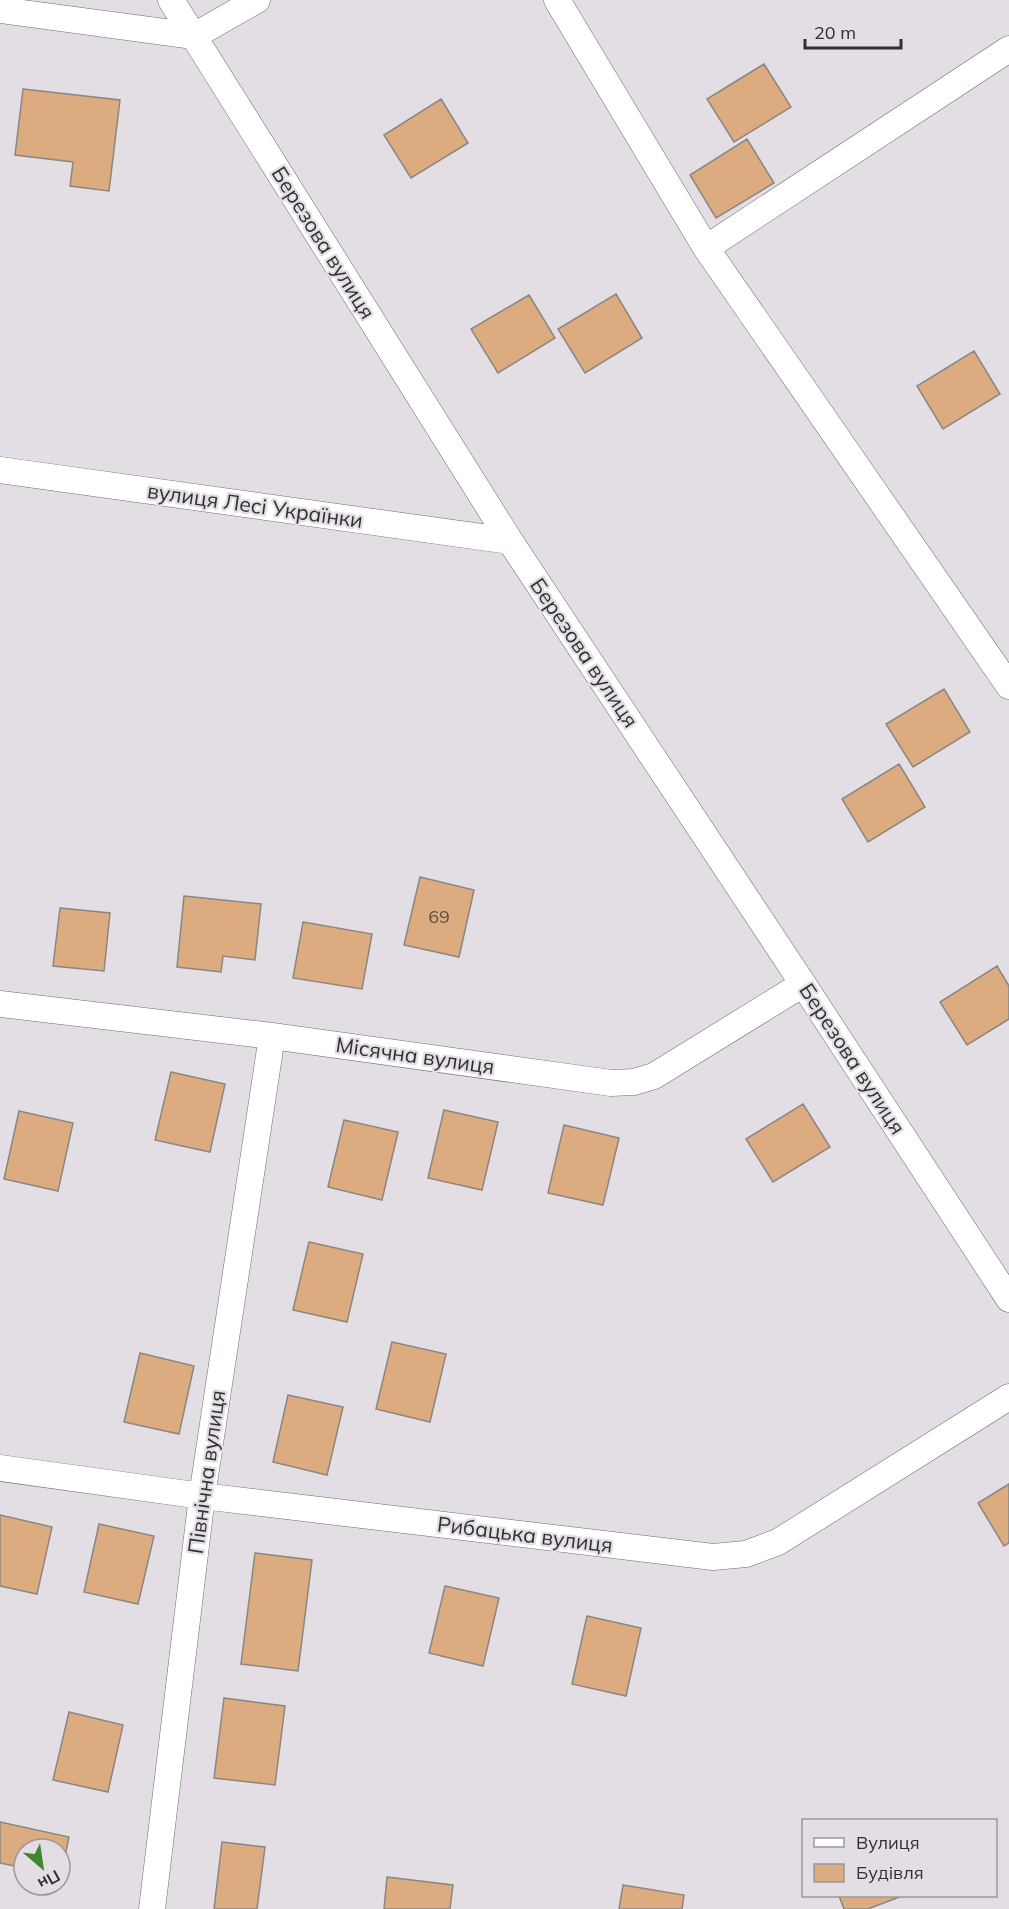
<svg xmlns="http://www.w3.org/2000/svg" width="1009" height="1909" font-family="Mulish,sans-serif">
  <style>
    .building { fill: #dcac80; stroke: #8c8681; stroke-width: 1.5 }
    .lines { fill: none; stroke-linecap: round; stroke-linejoin: round }
    .street-casing { stroke: #6f6c72; stroke-width: 27 }
    .street { stroke: #fff; stroke-width: 26 }
    .labels { text-anchor: middle; stroke-width: 4.5; stroke-linejoin: round; paint-order: stroke }
    .number-label { font-size: 18px; fill: #5c4e46 }
    .street-label { font-size: 21px; fill: #312f32; stroke: #e2dee4 }
  </style>
  <rect width="100%" height="100%" fill="#e2dee4"/>
  <path class="building" d="M764,64L791,107L734,142L707,99Z
    M23,89L120,100L109,191L70,186L73,162L15,155Z
    M441,99L468,143L411,178L384,135Z
    M747,139L774,183L716,218L690,175Z
    M616,294L642,338L585,373L558,329Z
    M529,295L555,338L498,373L471,329Z
    M974,351L1000,394L943,429L917,386Z
    M944,689L970,732L913,767L886,724Z
    M899,764L925,807L868,842L842,799Z
    M420,877L474,890L459,957L404,945Z
    M184,896L261,904L255,960L223,956L221,972L177,967Z
    M60,908L110,913L104,971L53,966Z
    M303,922L372,934L362,989L293,978Z
    M997,966L1009,986V1019L967,1045L940,1002Z
    M171,1072L225,1084L210,1152L155,1140Z
    M803,1104L830,1147L773,1182L746,1139Z
    M444,1110L498,1122L482,1190L428,1178Z
    M19,1111L73,1123L58,1191L4,1179Z
    M344,1120L398,1132L382,1200L328,1187Z
    M564,1125L619,1138L603,1205L548,1193Z
    M309,1242L363,1254L347,1322L293,1310Z
    M392,1342L446,1354L430,1422L376,1409Z
    M140,1353L194,1366L179,1434L124,1422Z
    M288,1395L343,1407L327,1475L273,1462Z
    M1009,1484V1543L1004,1546L978,1503Z
    M0,1515L52,1527L37,1594L0,1586Z
    M99,1524L154,1536L138,1604L84,1592Z
    M255,1553L312,1560L298,1671L241,1664Z
    M445,1586L499,1598L483,1666L429,1653Z
    M587,1616L641,1628L626,1696L572,1684Z
    M224,1698L285,1706L275,1785L214,1778Z
    M69,1712L123,1725L108,1792L53,1780Z
    M0,1822L69,1837L61,1876L60,1849H24V1868L0,1863Z
    M222,1842L265,1847L257,1909H214Z
    M387,1877L453,1885L450,1909H384Z
    M623,1885L684,1895L682,1909H619Z
    M839,1896H902L868,1909H844Z"/>
  <g class="lines">
    <g class="street-casing">
      <path id="street" d="M171,0L510,541L803,984L1009,1299
        M557,0L706,248L1009,686
        M0,10L194,36L257,0
        M706,248L1009,49
        M0,470L510,541
        M0,1004L272,1036L611,1083L634,1082L654,1076L803,984
        M0,1468L202,1496L713,1557L746,1554L778,1542L1009,1397
        M152,1909L202,1496L272,1036"/>
    </g>
    <use href="#street" class="street"/>
  </g>
  <g class="labels">
    <g class="number-label">
      <text x="439" y="923">69</text>
    </g>
    <g class="street-label">
      <text transform="translate(323 243) rotate(58)" y="7">Березова вулиця</text>
      <text transform="translate(255 506) rotate(8)" y="7">вулиця Лесі Українки</text>
      <text transform="translate(584 653) rotate(56)" y="7">Березова вулиця</text>
      <text transform="translate(415 1056) rotate(8)" y="7">Місячна вулиця</text>
      <text transform="translate(852 1059) rotate(57)" y="7">Березова вулиця</text>
      <text transform="translate(207 1472) rotate(-82)" y="7">Північна вулиця</text>
      <text transform="translate(525 1535) rotate(7)" y="7">Рибацька вулиця</text>
    </g>
  </g>
  <rect x="802" y="1819" width="195" height="78" fill="#e2dee4" stroke="#9b989d" stroke-width="1.5"/>
  <rect x="814" y="1838" width="30" height="9" fill="#ffffff" stroke="#9b989d" stroke-width="1.5"/>
  <text x="856" y="1849" font-size="18" fill="#312f32">Вулиця</text>
  <rect x="814" y="1864" width="30" height="18" fill="#dcac80" stroke="#9b989d" stroke-width="1.5"/>
  <text x="856" y="1879" font-size="18" fill="#312f32">Будівля</text>
  <g transform="translate(42 1867) rotate(151)"><circle r="28" fill="#e2dee4" stroke="#9b989d" stroke-width="1.5"/>
  <path d="M0-4.5L10 22L0 15L-10 22Z" fill="#40872d"/>
  <text y="-9" font-size="16" font-weight="bold" text-anchor="middle" fill="#312f32">Пн</text>
  </g>
  <path d="M805 39v9h96v-9" fill="none" stroke="#312f32" stroke-width="3"/>
  <text x="814" y="39" font-size="18" fill="#312f32" stroke="#e2dee4" stroke-width="4.5" paint-order="stroke">20 m</text>
</svg>
